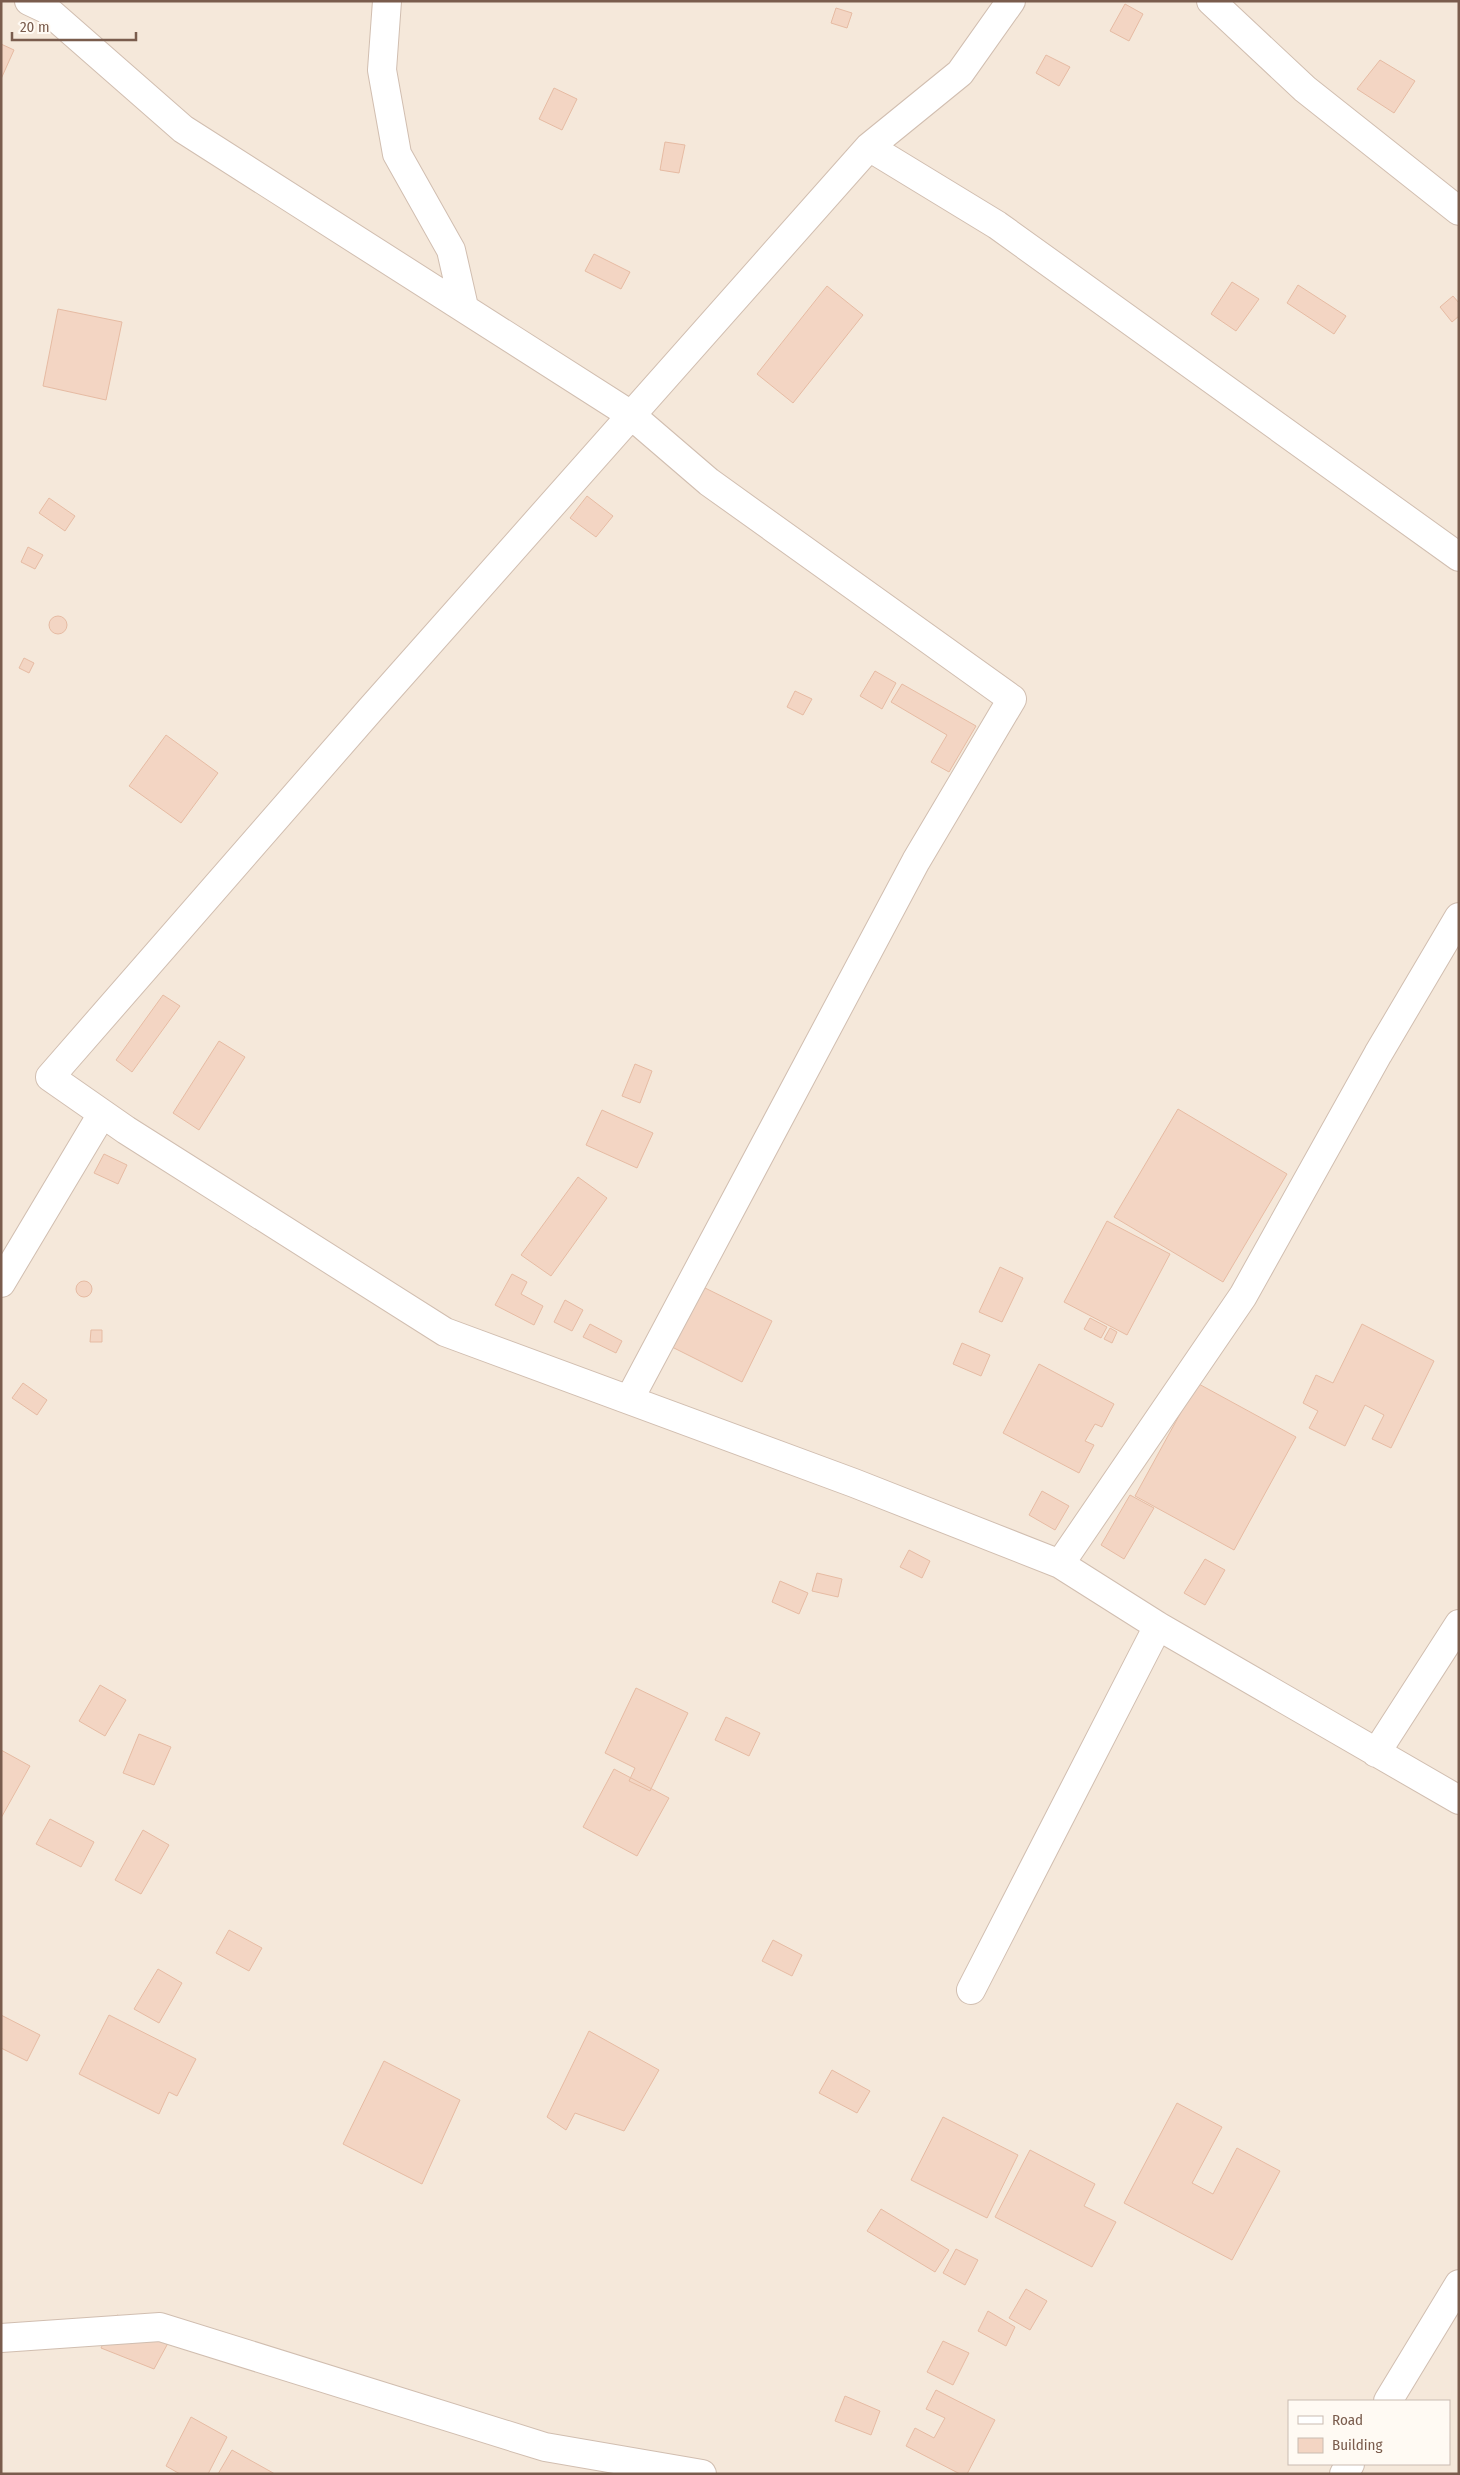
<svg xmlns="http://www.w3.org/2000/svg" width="1460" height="2475" font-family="'Fira Sans Condensed',sans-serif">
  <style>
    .residential { fill: #f5e8da; fill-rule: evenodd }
    .building { fill: #f3d5c3; stroke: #e6bba3 }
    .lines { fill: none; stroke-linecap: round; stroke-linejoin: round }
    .street-casing { stroke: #d1beb0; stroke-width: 30 }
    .street { stroke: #fff; stroke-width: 28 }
  </style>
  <rect width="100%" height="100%" fill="#fdf6ec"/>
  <path class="residential" d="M1,1H1459V2474H1ZM1289,2401H1449V2464H1289Z"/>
  <path class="building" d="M1125,4L1143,14L1129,41L1110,31Z
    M836,8L852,13L847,28L831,23Z
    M1,44L14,50L1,79Z
    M1046,55L1070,67L1059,86L1036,73Z
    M1380,60L1415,81L1394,113L1357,89Z
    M554,88L577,99L562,130L539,119Z
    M665,142L685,145L679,173L660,170Z
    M594,254L630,272L621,289L585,271Z
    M1232,282L1259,299L1236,331L1211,314Z
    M1298,285L1346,316L1334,334L1287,303Z
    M827,286L863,315L793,403L757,374Z
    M1453,296L1459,303V316L1452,322L1440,307Z
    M58,309L122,322L106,400L43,386Z
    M587,496L613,516L596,537L570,518Z
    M49,498L75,516L65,531L39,513Z
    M28,547L43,555L35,569L21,562Z
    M49 625a9 9 0 1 1 18 0a9 9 0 1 1-18 0Z
    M24,658L34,663L29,673L19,668Z
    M875,671L896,683L882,709L860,696Z
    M902,684L976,726L949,772L931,762L947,735L891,702Z
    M795,691L812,699L803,715L787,707Z
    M166,735L218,773L181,823L129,786Z
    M163,995L180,1006L132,1072L116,1060Z
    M219,1041L245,1057L199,1130L173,1113Z
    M635,1064L652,1071L640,1103L622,1096Z
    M1178,1109L1287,1174L1223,1282L1114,1217Z
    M602,1110L653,1133L637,1168L586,1145Z
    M104,1154L127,1165L118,1184L94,1173Z
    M578,1177L607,1198L551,1276L521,1255Z
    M1107,1221L1170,1254L1127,1335L1064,1302Z
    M1000,1267L1023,1278L1002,1322L979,1312Z
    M512,1274L527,1282L521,1294L543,1306L534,1325L495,1305Z
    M76 1289a8 8 0 1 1 16 0a8 8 0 1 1-16 0Z
    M701,1286L772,1321L742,1382L670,1346Z
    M565,1300L583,1310L572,1331L554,1322Z
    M1090,1318L1107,1327L1101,1338L1084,1329Z
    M590,1324L622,1341L616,1353L583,1337Z
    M1362,1324L1434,1361L1391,1448L1372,1439L1384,1415L1365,1405L1345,1446L1309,1428L1318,1411L1303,1403L1316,1375L1333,1383Z
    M1110,1328L1117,1332L1112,1343L1104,1339Z
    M91,1330H102V1342H90Z
    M962,1343L990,1355L981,1376L953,1364Z
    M1039,1364L1114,1404L1102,1427L1095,1424L1085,1441L1094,1445L1079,1473L1003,1433Z
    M23,1383L47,1400L37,1415L12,1398Z
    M1197,1383L1296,1437L1234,1550L1135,1496Z
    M1042,1491L1069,1506L1055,1530L1029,1515Z
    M1130,1495L1154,1508L1124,1559L1101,1545Z
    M909,1550L930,1561L922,1578L900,1567Z
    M1205,1559L1225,1570L1205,1605L1184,1593Z
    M817,1573L842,1579L838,1597L812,1591Z
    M780,1581L808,1593L799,1614L772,1602Z
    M100,1685L126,1700L105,1736L79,1721Z
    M636,1688L688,1713L650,1791L629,1781L635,1768L605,1753Z
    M726,1717L760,1733L749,1756L715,1740Z
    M139,1734L171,1747L154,1785L123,1773Z
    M1,1750L30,1766L1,1818Z
    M614,1769L669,1798L637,1856L583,1827Z
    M50,1819L94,1842L81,1867L36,1844Z
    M143,1830L169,1845L141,1894L115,1880Z
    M229,1930L262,1948L249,1971L216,1953Z
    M773,1940L802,1955L792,1976L762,1961Z
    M158,1969L182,1983L159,2023L134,2009Z
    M1,2015L40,2035L27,2061L1,2048Z
    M109,2015L196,2059L177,2096L169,2092L159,2114L79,2074Z
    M589,2031L659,2070L624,2131L575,2113L566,2130L547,2117Z
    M384,2061L460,2100L422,2184L343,2144Z
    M832,2070L870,2091L857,2113L819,2093Z
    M1177,2103L1222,2127L1192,2183L1213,2194L1237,2148L1280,2171L1232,2260L1124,2203Z
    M943,2117L1018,2155L987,2218L911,2180Z
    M1030,2150L1095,2184L1084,2206L1116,2222L1092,2267L995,2217Z
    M881,2209L949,2250L935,2272L867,2231Z
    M956,2249L978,2260L965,2285L943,2273Z
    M1026,2289L1047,2301L1030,2330L1009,2318Z
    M988,2311L1015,2327L1006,2346L978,2331Z
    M117,2315L174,2332L154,2369L101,2348Z
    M943,2341L969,2353L953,2385L927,2372Z
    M936,2390L995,2420L967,2474H960L906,2446L915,2428L934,2438L945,2418L926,2409Z
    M845,2396L880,2411L871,2435L835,2421Z
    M191,2417L227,2437L208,2474H180L166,2466Z
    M232,2450L275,2474H218Z"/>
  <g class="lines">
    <g class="street-casing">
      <path id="street" d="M29,1L46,9L183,129L631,415L709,482L1012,699L916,861L629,1400
        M387,1L382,70L397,154L451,250L464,307
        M1011,1L960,73L869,147L370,710L50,1077L126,1130L445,1332L854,1483L1060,1564L1158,1626L1459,1800
        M1211,1L1305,89L1459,211
        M869,147L997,225L1459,557
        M1,1283L102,1114
        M1060,1564L1243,1296L1378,1054L1459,917
        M1376,1753L1459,1624
        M971,1990L1158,1626
        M1,2338L160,2327L545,2447L702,2474
        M1388,2401L1459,2284
        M1344,2474L1350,2464"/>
    </g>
    <use href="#street" class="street"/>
  </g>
  <rect width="1460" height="2475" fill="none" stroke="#7a5c4d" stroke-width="5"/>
  <rect x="1288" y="2400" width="162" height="65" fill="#fffaf3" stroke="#cabbb1"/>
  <rect x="1298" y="2416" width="25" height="8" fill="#ffffff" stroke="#cabbb1"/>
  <text x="1332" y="2425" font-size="15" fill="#7a5c4d">Road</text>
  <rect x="1298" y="2438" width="25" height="15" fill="#f3d5c3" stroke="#cabbb1"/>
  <text x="1332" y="2450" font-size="15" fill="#7a5c4d">Building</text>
  <path d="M12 32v8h124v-8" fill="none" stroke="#7a5c4d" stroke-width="2.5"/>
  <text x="20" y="32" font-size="15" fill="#7a5c4d" stroke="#fffaf3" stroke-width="4" paint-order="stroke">20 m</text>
</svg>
